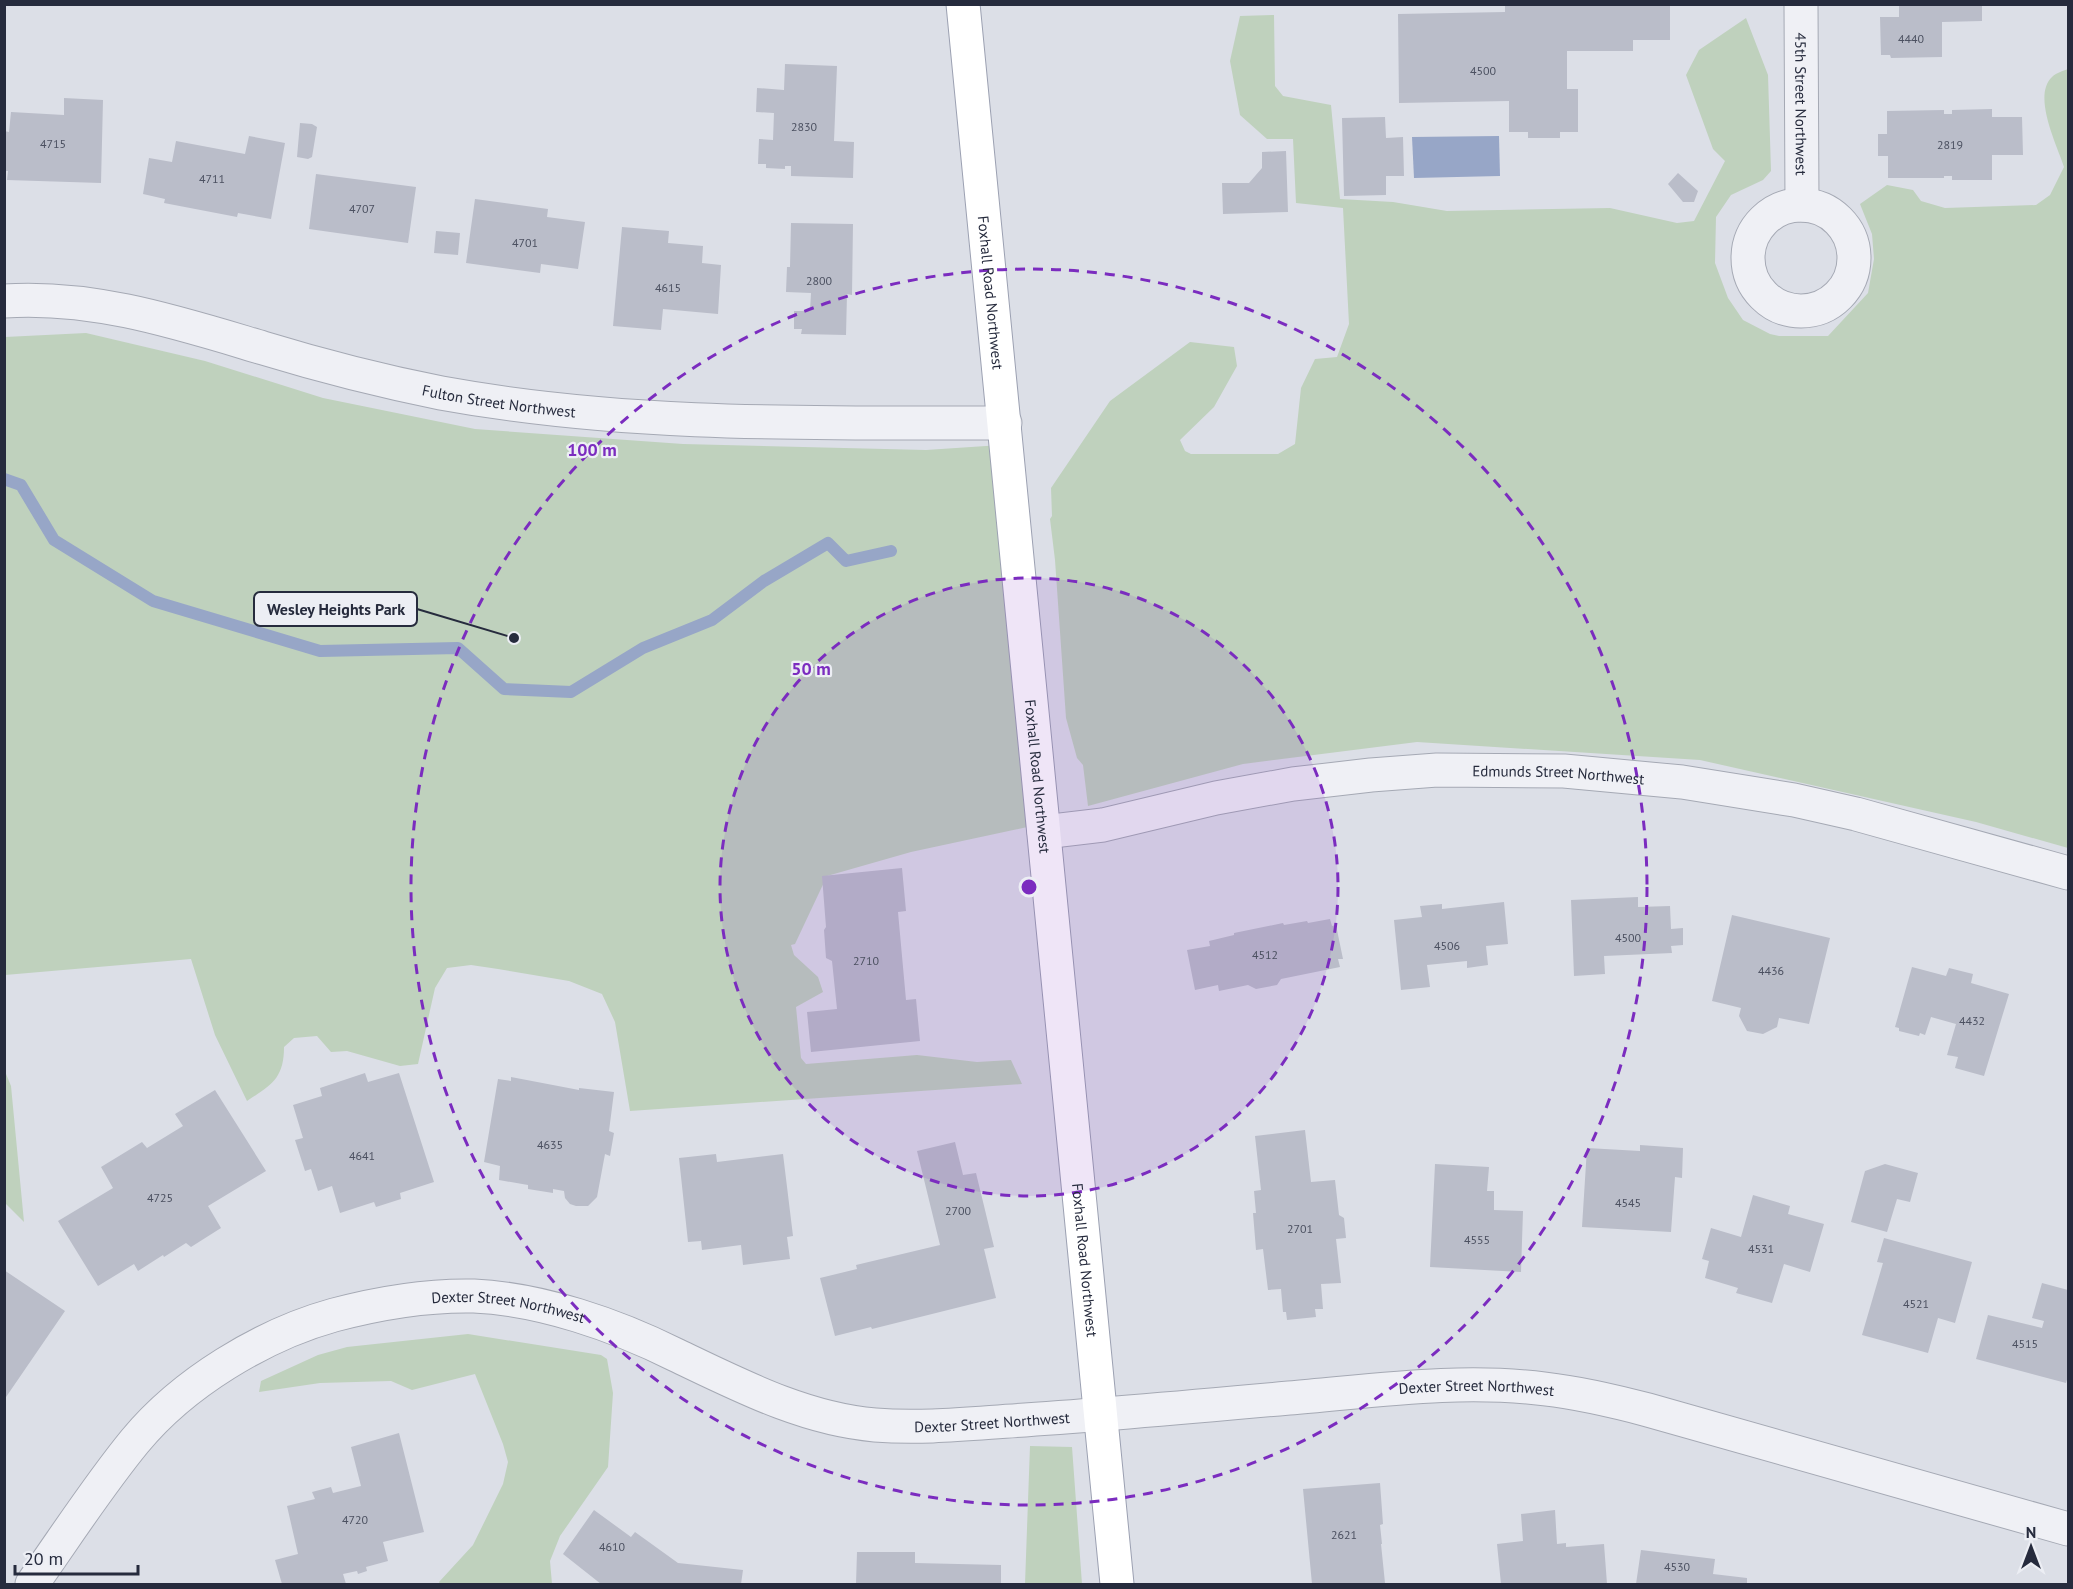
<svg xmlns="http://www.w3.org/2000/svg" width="2073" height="1589" font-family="'PT Sans',sans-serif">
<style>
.green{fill:#bfd1bd}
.water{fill:#97a6c7}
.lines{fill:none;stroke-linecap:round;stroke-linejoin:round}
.stream{stroke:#97a6c7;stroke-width:12}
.building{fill:#babdc9}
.street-casing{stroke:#a5a9b4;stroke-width:35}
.primary-casing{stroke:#9ca1b2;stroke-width:35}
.street{stroke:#eff0f5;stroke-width:33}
.primary{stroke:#fff;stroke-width:33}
.ring{fill:none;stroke:#7b2cbf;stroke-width:3;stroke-dasharray:10 8}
.labels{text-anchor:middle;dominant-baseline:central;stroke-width:4.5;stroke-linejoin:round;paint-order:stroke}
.number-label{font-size:12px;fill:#4b5060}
.street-label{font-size:15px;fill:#262b3d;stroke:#eceef4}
.centre{fill:#7b2cbf;stroke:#eceef4;stroke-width:3}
.ring-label{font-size:18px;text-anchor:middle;font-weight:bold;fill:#7b2cbf;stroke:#eceef4;stroke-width:4.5;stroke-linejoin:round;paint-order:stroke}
.leader{fill:none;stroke:#262b3d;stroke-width:2}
.callout-dot{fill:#262b3d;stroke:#eceef4;stroke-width:2}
.callout{fill:#eceef4;stroke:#262b3d;stroke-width:2}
.callout-label{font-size:16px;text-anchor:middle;font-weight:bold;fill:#262b3d}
</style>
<rect width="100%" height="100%" fill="#dcdfe7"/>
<path class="green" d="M1274 15 1275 86 1283 96 1331 105 1340 199 1393 202 1447 211 1610 208 1677 223 1694 221 1725 161 1713 149 1686 75 1699 50 1746 18 1768 75 1771 171 1763 180 1731 195 1716 217 1715 263 1728 298 1743 320 1770 334 1779 336H1828L1868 293 1874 259 1872 234 1860 204 1887 185 1913 190 1921 201 1945 208 2036 205 2050 195 2064 167C2057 145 2032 96 2052 77 2056 73 2063 71 2068 69V848L1976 822 1700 760 1417 742 1243 764 1088 806 1083 765 1077 758 1066 718 1055 560 1050 519 1052 516 1051 488 1110 401 1190 342 1234 347 1237 366 1214 407 1180 440 1185 451 1191 454H1278L1295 444 1301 388 1315 359 1337 357 1349 324 1343 208 1296 203 1293 139H1267L1240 115 1230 61 1240 16Z
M86 333 205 361 323 398 475 429 683 444 926 450 1016 444 1032 826 911 852 827 876 795 944 791 945 794 955 818 977 823 992 796 1007 801 1058 806 1064 917 1055 977 1062 1011 1060 1022 1084 630 1111 615 1022 602 994 569 981 498 969 471 965 447 968 435 988 418 1064 400 1066 347 1051 331 1052 317 1036 294 1038 284 1047C284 1079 271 1085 247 1101L215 1035 191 959 5 975V337Z
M4 1069 11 1086 24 1222 5 1203Z
M468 1334 601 1355 607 1359 613 1393 608 1467 560 1536 550 1561 552 1584H440L439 1582 473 1545 503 1484 508 1462 503 1444 475 1374 412 1390 391 1381 320 1383 259 1392 261 1381 318 1355 347 1347Z
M1030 1446 1072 1447 1082 1584H1025Z"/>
<path class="water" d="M1499 136 1500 176 1414 178 1412 137Z"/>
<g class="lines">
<path class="stream" d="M4 479 21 485 54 540 153 601 320 651 458 648 504 689 571 692 643 648 712 620 764 581 828 543 846 561 891 551"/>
</g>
<path class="building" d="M1505 4H1670V40H1633V51H1567V89H1578V132H1560V138H1528V132H1509V101L1399 103 1398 14 1505 12Z
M1899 4H1982V21L1942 22V57L1891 58 1890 55H1881L1880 17H1899Z
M785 64 837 66 834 141 854 142 853 178 791 176V166H785V169L766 168V164H758L759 139 773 140 774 113 756 112 757 88 784 90Z
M64 98 103 100 101 183 7 180 8 171H4V131L9 132 11 112 64 115Z
M1992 109V117H2022L2023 155H1992V180H1952V176H1944V178H1888V156H1878V134H1887V111L1944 110V114H1952V110Z
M1385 117 1386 138 1403 137 1404 176H1386V195L1344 196 1342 118Z
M300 123 312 124 317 127 312 157 308 159 297 157Z
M249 136 285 143 271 219 238 213 237 217 164 203 165 199 143 194 149 158 172 162 176 141 245 154Z
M1286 151 1288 212 1223 214 1222 183H1249L1262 168V152Z
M1678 173 1698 191 1694 202H1683L1668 184Z
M316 174 416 187 408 243 309 229Z
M475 199 548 209 547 217 585 222 578 269 541 264 540 273 466 263Z
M791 223 853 224 852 295 847 294 846 335 801 334 802 329H794V311H810L811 293 786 292 787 267H790Z
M622 227 669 231 668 243 703 246 702 263 721 265 718 314 663 309 661 330 613 326Z
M436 231 460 233 458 255 434 253Z
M902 868 906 911 898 912 906 1000 916 999 920 1041 811 1052 807 1012 837 1009 832 961 826 958 824 930 826 927 822 876Z
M1638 897V907L1670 906 1671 929 1683 928V945L1671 946 1672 953 1604 956 1605 974 1574 976 1571 900Z
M1504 902 1508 944 1486 946 1488 965 1467 968V961L1427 965 1430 987 1401 990 1394 920 1422 917 1420 906 1442 904V909Z
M1732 915 1830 938 1809 1024 1779 1018 1777 1027 1763 1034 1747 1031 1739 1016 1741 1008 1712 1001Z
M1330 919 1332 926 1336 925 1343 959H1338L1340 967 1281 979 1277 985 1256 989 1248 985 1219 991 1218 985 1195 990 1187 950 1210 946 1209 941 1234 935V933L1283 923 1284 925 1307 921 1308 923Z
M1912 967 1946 976 1949 968 1973 974 1971 983 2009 994 1984 1076 1955 1068 1958 1057 1947 1055 1956 1024 1931 1017 1925 1035 1920 1033 1919 1036 1899 1031V1028L1895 1027Z
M365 1073 368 1082 399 1073 434 1182 400 1193 401 1199 376 1207 374 1202 340 1213 332 1186 318 1191 311 1169 305 1171 295 1140 303 1138 293 1105 322 1096 320 1088Z
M511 1077 579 1090V1088L614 1092 609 1131 614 1133 610 1156 605 1154 597 1197 588 1206H576L570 1204 565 1198 564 1191 553 1189V1193L528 1189V1185L499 1180 500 1166 484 1162 498 1079 511 1081Z
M215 1090 266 1171 208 1206 221 1228 191 1247 186 1243 164 1257 163 1255 138 1271 134 1264 98 1286 58 1221 113 1188 101 1167 142 1142 147 1148 183 1126 175 1114Z
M1305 1130 1311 1182 1335 1180 1339 1215 1344 1218 1346 1238 1336 1239 1341 1283 1321 1284 1323 1309H1315L1316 1317 1287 1320 1286 1312H1283L1281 1289 1268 1290 1263 1249 1256 1250 1253 1213H1256L1254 1191 1261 1190 1255 1136Z
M955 1142 963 1175 976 1173 994 1247 984 1249 996 1298 872 1329 871 1327 835 1336 820 1278 857 1269 856 1265 940 1245 917 1151Z
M1640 1145 1683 1148 1682 1178 1675 1177 1671 1232 1582 1227 1587 1148 1640 1151Z
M716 1154 717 1162 783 1154 793 1236 787 1237 790 1259 743 1265 741 1245 702 1250 701 1241 688 1242 679 1158Z
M1435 1164 1489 1167 1487 1191H1494V1210L1523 1211 1521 1272 1430 1267Z
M1885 1164 1918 1173 1910 1202 1897 1199 1887 1232 1851 1222 1865 1171Z
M1753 1195 1790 1206 1788 1214 1824 1224 1810 1272 1784 1264 1772 1303 1736 1293 1738 1288 1705 1278 1709 1261 1702 1259 1711 1228 1741 1237Z
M1884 1238 1972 1262 1955 1323 1938 1318 1928 1353 1862 1335 1883 1263 1877 1262Z
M4 1270 65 1311 4 1400Z
M2042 1283 2068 1290V1376L2066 1383 1976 1359 1988 1315 2042 1328 2044 1321 2032 1318Z
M399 1433 424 1532 383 1542 388 1561 366 1567 367 1571 358 1574 357 1571 343 1574 346 1584H282L275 1560 298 1554 287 1506 315 1499 312 1492 331 1487 333 1493 361 1486 351 1447Z
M1380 1483 1383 1524 1380 1525 1382 1544H1381L1385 1583 1312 1584 1303 1489Z
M594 1510 631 1537 635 1532 678 1563 743 1570 741 1584H601L563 1554Z
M1555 1510 1557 1544 1566 1543V1547L1604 1544 1607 1584H1501L1497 1544 1523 1541 1521 1514Z
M1641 1550 1715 1559 1713 1574 1747 1578V1584H1636Z
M857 1552H915V1563L1001 1565V1584H856Z"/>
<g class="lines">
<g class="street-casing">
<g id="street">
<path id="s1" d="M1801 4 1802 205"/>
<circle cx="1801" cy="258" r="53"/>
<path id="s2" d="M4 301C94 295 179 323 263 348 322 366 381 381 441 393 627 427 817 423 1005 423"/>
<path id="s3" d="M1044 832 1103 825 1216 798 1293 784 1371 775 1437 770 1564 771 1682 782 1794 800 1856 814 2068 873"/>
<path id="s4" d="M32 1584C66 1536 98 1486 135 1441 183 1383 262 1335 334 1315 379 1303 427 1295 474 1296 541 1299 616 1325 676 1355 739 1385 804 1419 875 1425 925 1429 975 1423 1025 1420 1113 1414 1201 1406 1289 1398 1373 1391 1460 1378 1545 1389 1580 1393 1614 1401 1648 1410L2068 1529"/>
</g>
</g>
<g class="primary-casing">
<g id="primary">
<path id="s5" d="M963 4 1117 1584"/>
</g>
</g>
<use href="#street" class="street"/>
<use href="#primary" class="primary"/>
</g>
<circle cx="1029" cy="887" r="309" fill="#7b2cbf" fill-opacity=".12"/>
<g class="ring">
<circle cx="1029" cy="887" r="309"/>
<circle cx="1029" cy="887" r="618"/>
</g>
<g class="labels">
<g class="number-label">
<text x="1911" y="38">4440</text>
<text x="1483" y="70">4500</text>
<text x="804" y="126">2830</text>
<text x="53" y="143">4715</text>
<text x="1950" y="144">2819</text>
<text x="212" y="178">4711</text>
<text x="362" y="208">4707</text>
<text x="525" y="242">4701</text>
<text x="819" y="280">2800</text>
<text x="668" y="287">4615</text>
<text x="1628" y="937">4500</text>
<text x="1447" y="945">4506</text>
<text x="1265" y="954">4512</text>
<text x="866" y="960">2710</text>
<text x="1771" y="970">4436</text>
<text x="1972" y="1020">4432</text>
<text x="550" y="1144">4635</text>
<text x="362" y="1155">4641</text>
<text x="160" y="1197">4725</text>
<text x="1628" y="1202">4545</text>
<text x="958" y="1210">2700</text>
<text x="1300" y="1228">2701</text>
<text x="1477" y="1239">4555</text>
<text x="1761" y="1248">4531</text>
<text x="1916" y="1303">4521</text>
<text x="2025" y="1343">4515</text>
<text x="355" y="1519">4720</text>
<text x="1344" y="1534">2621</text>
<text x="612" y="1546">4610</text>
<text x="1677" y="1566">4530</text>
</g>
<g class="street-label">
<text stroke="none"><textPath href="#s1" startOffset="100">45th Street Northwest</textPath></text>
<text stroke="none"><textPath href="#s5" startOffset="290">Foxhall Road Northwest</textPath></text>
<text stroke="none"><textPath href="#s2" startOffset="507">Fulton Street Northwest</textPath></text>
<text stroke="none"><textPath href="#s3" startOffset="520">Edmunds Street Northwest</textPath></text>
<text stroke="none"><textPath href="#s5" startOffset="776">Foxhall Road Northwest</textPath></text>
<text stroke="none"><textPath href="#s5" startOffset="1262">Foxhall Road Northwest</textPath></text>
<text stroke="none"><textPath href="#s4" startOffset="592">Dexter Street Northwest</textPath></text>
<text stroke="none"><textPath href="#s4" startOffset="1584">Dexter Street Northwest</textPath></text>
<text stroke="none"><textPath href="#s4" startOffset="1098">Dexter Street Northwest</textPath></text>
</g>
</g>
<circle cx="1029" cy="887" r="9" class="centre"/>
<g class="ring-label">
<text x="592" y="456">100 m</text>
<text x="811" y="675">50 m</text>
</g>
<path class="leader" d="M514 638L417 609"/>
<circle class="callout-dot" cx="514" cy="638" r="6"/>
<rect class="callout" x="254" y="592" width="163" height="34" rx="6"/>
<g class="callout-label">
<text x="336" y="615">Wesley Heights Park</text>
</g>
<rect width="2073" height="1589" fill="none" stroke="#262b3d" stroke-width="12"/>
<g transform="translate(2031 1547)" stroke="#eceef4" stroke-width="4.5" paint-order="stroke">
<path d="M0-4.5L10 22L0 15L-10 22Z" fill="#262b3d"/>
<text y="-9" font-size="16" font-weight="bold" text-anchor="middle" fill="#262b3d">N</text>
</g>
<path d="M15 1565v9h123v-9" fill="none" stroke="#262b3d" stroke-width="3"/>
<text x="24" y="1565" font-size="18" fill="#262b3d" stroke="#eceef4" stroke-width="4.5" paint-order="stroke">20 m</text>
</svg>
